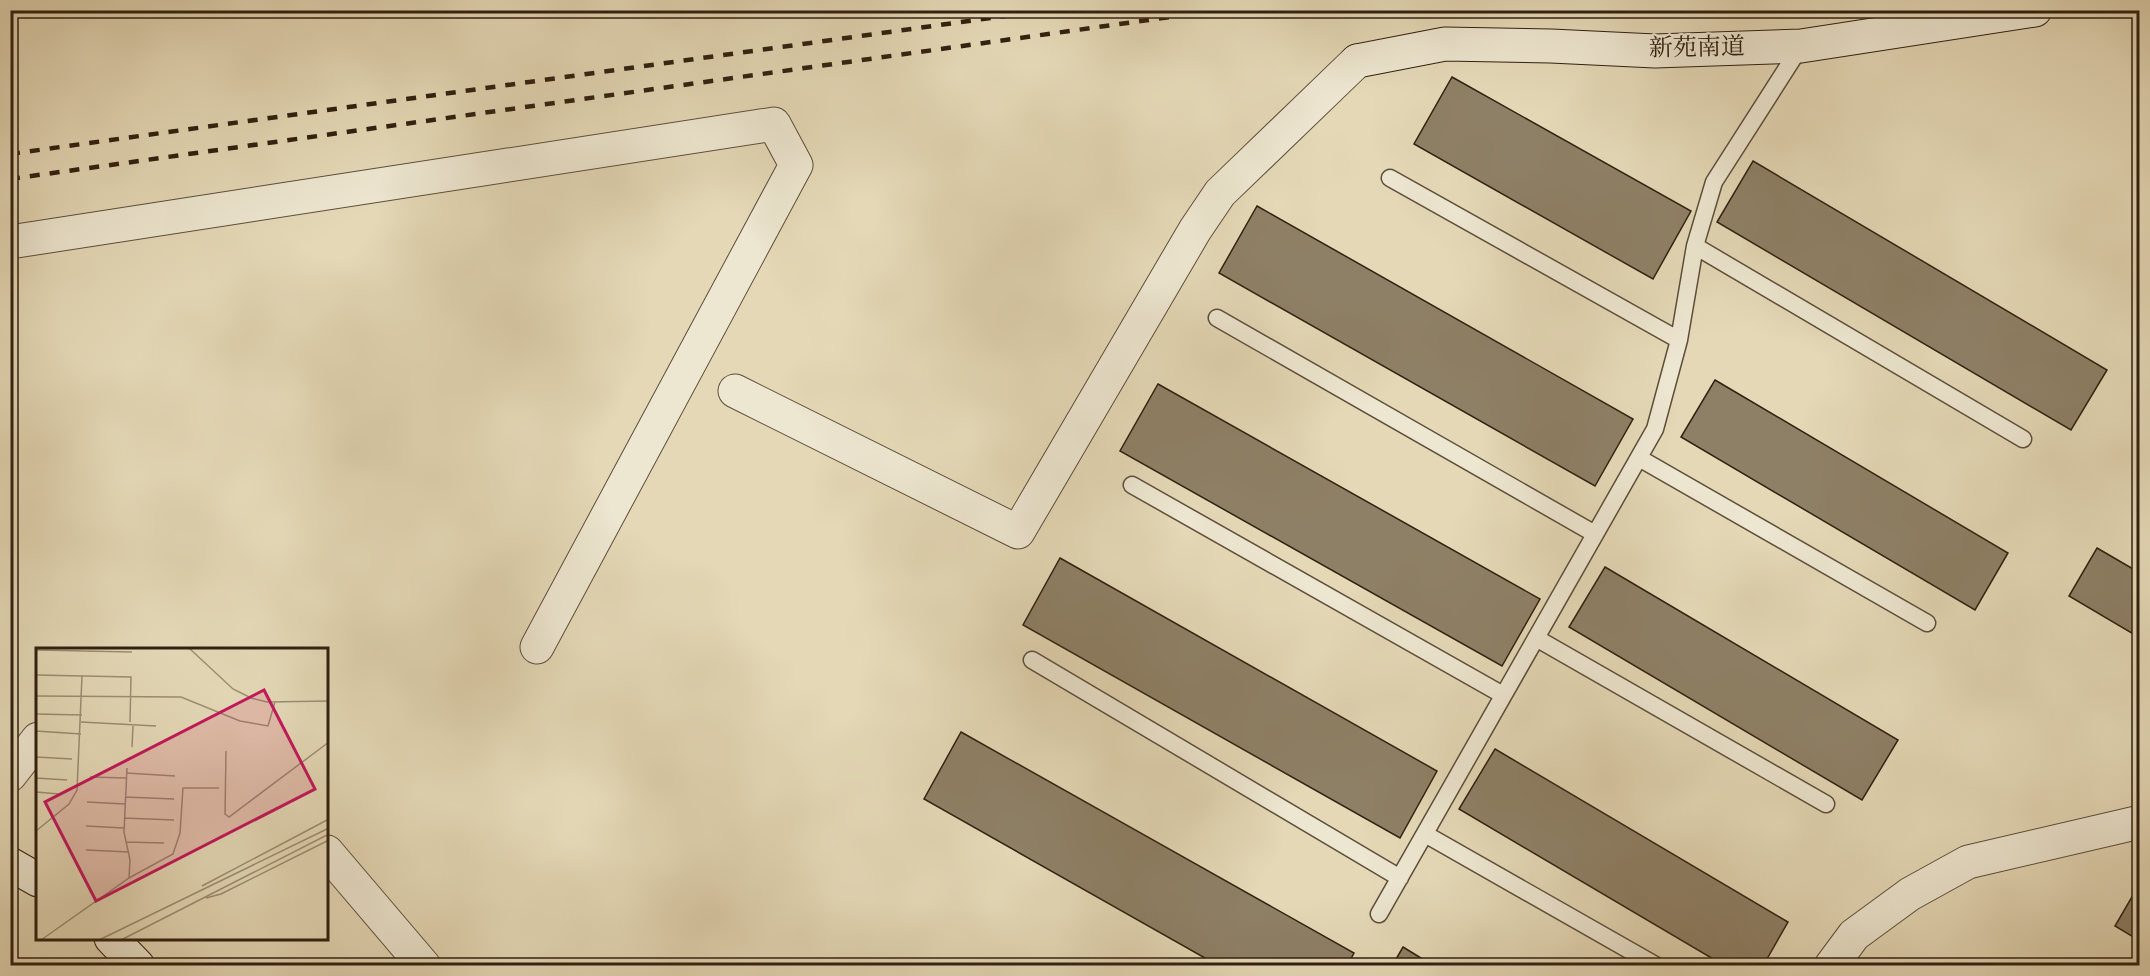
<svg xmlns="http://www.w3.org/2000/svg" width="2150" height="976" font-family="Vollkorn,'Noto Serif SC',serif">
<style>
.building{fill:#8e8066;stroke:#302010;stroke-width:1.5}
.lines{fill:none;stroke-linecap:round;stroke-linejoin:round}
.lane-casing{stroke:#5d4e3a;stroke-width:19}
.street-casing{stroke:#5d4e3a;stroke-width:35}
.secondary-casing{stroke:#302010;stroke-width:35}
.lane{stroke:#ede6d0;stroke-width:16}
.street{stroke:#ede6d0;stroke-width:33}
.secondary{stroke:#ede6d0;stroke-width:33}
.rail{stroke:#302010;stroke-width:4.5;stroke-dasharray:10 10;stroke-linecap:butt}
.labels{text-anchor:middle;dominant-baseline:central;stroke-width:4.5;stroke-linejoin:round;paint-order:stroke}
.street-label{font-size:24px;fill:#302010;stroke:#ede6d0}
.inset-road{fill:none;stroke:#9c8e74;stroke-width:1.5}
.view{fill:#c2185b;fill-opacity:0.15;stroke:#c2185b;stroke-width:3}
.inset-edge{fill:none;stroke:#302010;stroke-width:3}
</style>
<rect width="100%" height="100%" fill="#e4d8b6"/>
<filter id="stains"><feTurbulence type="fractalNoise" baseFrequency=".00333" numOctaves="4"/><feColorMatrix values="0 0 0 0 .2 0 0 0 0 .09 0 0 0 0 .02 0 0 0 .5 -.17"/></filter>
<radialGradient id="worn" r=".72"><stop offset=".6" stop-color="#630" stop-opacity="0"/><stop offset="1" stop-color="#630" stop-opacity=".3"/></radialGradient>
<path class="building" d="M1452 77 1691 211 1653 279 1414 144Z
M1753 161 2107 370 2071 430 1717 222Z
M1257 206 1633 419 1595 486 1219 273Z
M1715 380 2008 553 1975 610 1681 437Z
M1158 384 1540 599 1502 666 1120 451Z
M2097 548 2140 573V638L2069 596Z
M1060 558 1437 771 1400 838 1023 625Z
M1605 567 1898 740 1862 800 1569 627Z
M961 732 1354 953 1347 966H1219L924 799Z
M1495 749 1788 922 1763 966H1725L1459 809Z
M2140 883V941L2115 926Z
M1403 947 1434 966H1392Z"/>
<g class="lines">
<g class="lane-casing">
<path id="lane" d="M1390 178 1679 340
M1695 246 2023 439
M1217 318 1595 534
M1639 458 1927 623
M1132 485 1503 695
M1536 638 1826 804
M1032 660 1400 878
M1425 834 1657 966
M1379 914 1655 429 1679 340 1695 246 1714 182 1801 46"/>
</g>
<g class="street-casing">
<path id="street" d="M10 242 774 124 796 165 537 647
M735 391 1018 532 1195 230 1220 193 1357 61
M10 775 38 739
M327 852 424 966
M1831 966 1854 935 1910 894 1968 862 2140 822"/>
</g>
<g class="secondary-casing">
<path id="secondary" d="M1357 61 1445 44 1551 46 1655 51 1801 46 2035 10
M10 864 38 880
M111 938 138 966"/>
</g>
<use href="#lane" class="lane"/>
<use href="#street" class="street"/>
<use href="#secondary" class="secondary"/>
<path class="rail" d="M10 154 1048 10
M10 179 1220 10"/>
</g>
<g class="labels">
<g class="street-label">
<text transform="translate(1697 49) rotate(-1)">新苑南道</text>
</g>
</g>
<g transform="translate(36 648)">
<rect width="292" height="292" fill="#e4d8b6"/>
<path class="inset-road" d="M153 0 197 41 215 50 231 54 293 53M0 2 96 4M0 27 95 29 94 74M0 48 145 49 204 73 232 78 239 54M0 66 46 67M45 74 120 78M0 83 45 86M96 99 97 78M190 103 189 166 193 169 293 94M0 109 36 111M91 120 88 184 94 212 93 230M90 125 139 128M54 129 90 130M0 130 31 132M0 144 23 146M89 149 138 151M51 154 89 156M88 170 138 172M50 178 88 180M0 183 33 156 41 142 46 28M90 194 128 195M50 202 93 204M166 238 293 171M170 250 185 246 293 192M5 292 93 230 137 206 144 185 147 140H183M63 292 293 180M85 292 293 186"/>
<path class="view" d="M228 42 279 141 60 253 9 154Z"/>
<rect width="292" height="292" class="inset-edge"/>
</g>
<rect width="2150" height="976" fill="none" stroke="#e4d8b6" stroke-width="36"/>
<rect x="12" y="12" width="2126" height="952" fill="none" stroke="#302010" stroke-width="3"/>
<rect x="18" y="18" width="2114" height="940" fill="none" stroke="#302010" stroke-width="1.5"/>
<rect width="100%" height="100%" filter="url(#stains)"/>
<rect width="100%" height="100%" fill="url(#worn)"/>
</svg>
